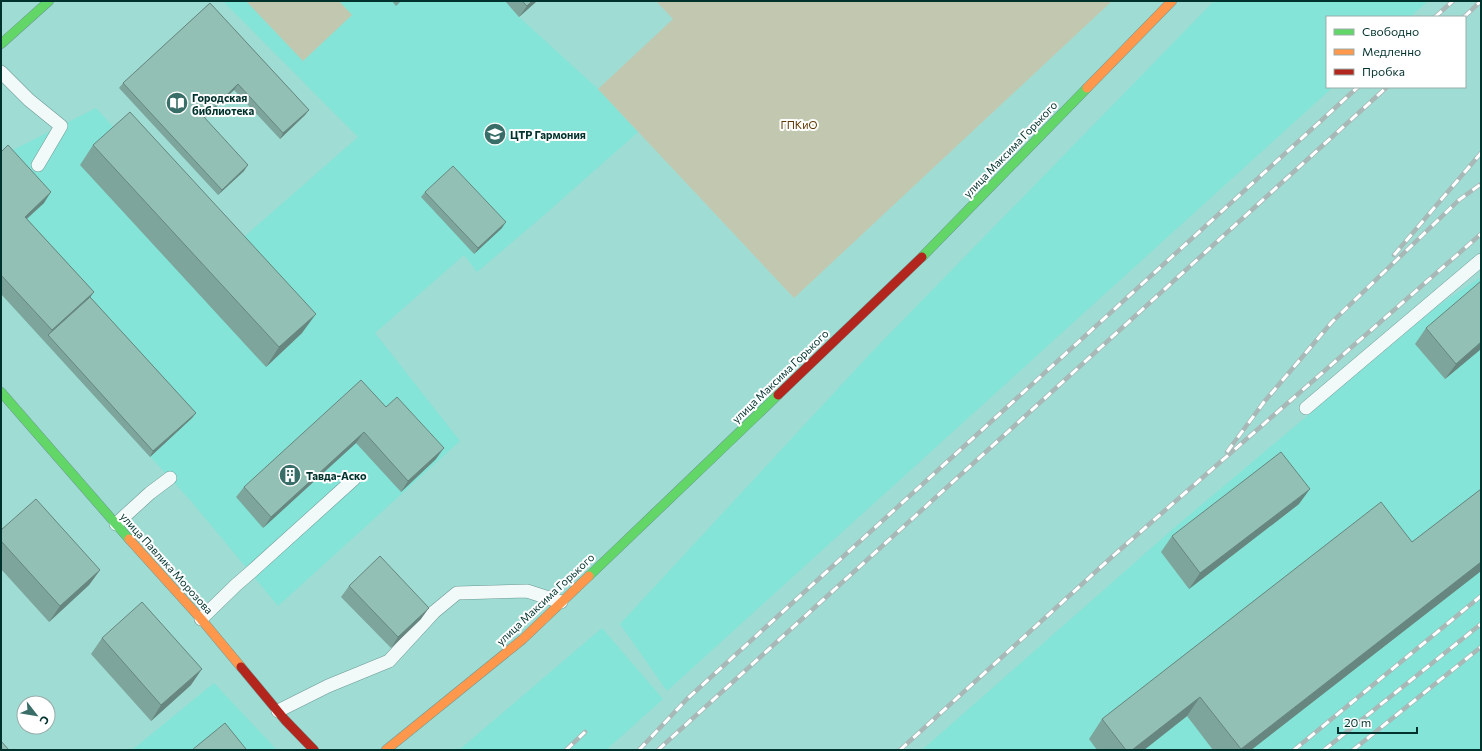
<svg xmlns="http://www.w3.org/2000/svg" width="1482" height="751" font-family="Commissioner,sans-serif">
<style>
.built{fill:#83e4d7}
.green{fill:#c2c8b0}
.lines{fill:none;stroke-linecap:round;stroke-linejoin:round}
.lane-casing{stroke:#6c9994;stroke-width:14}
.fast-casing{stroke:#6c9994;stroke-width:10}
.slow-casing{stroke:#6c9994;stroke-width:10}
.jam-casing{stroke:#6c9994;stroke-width:10}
.lane{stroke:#f1faf9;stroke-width:13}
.fast{stroke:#63d668;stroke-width:9}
.slow{stroke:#ff974d;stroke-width:9}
.jam{stroke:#b3261e;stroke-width:9}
.rail-casing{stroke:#a8b8b6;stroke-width:4.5}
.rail{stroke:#fff;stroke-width:3;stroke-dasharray:9;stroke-linecap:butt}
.wall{fill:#7ea59c}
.shaded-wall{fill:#66867f}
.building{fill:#92c0b5;stroke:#66867f}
.labels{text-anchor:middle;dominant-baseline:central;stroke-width:4;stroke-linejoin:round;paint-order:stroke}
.poi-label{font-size:11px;font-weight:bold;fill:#00322d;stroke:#fff;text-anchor:start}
.park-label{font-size:11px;fill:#5f3601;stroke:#fff}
.street-label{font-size:11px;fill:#00322d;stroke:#fff}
</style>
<rect width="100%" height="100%" fill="#9fdcd4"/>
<path class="built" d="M223 1H505L519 17 598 89 638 132 543 216 477 272 464 255 375 333 460 441 278 606 191 501 1 294V156L96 108 227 252 358 137Z
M1214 1H1428L1410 17H1327V87H1333L667 691 620 624 869 355Z
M1481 277V750H922L1174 528 1439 305Z
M602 628 663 699 606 750H459Z
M214 683 277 750H132Z"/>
<path class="green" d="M246 1H339L352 15 303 61Z
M656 1H1112L794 298 598 89 673 19Z"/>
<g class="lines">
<g class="lane-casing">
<path id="lane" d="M1 72 29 100 61 126 38 165
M1306 408 1481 260
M116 524 150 493 170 478
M201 619 236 585 251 572 354 479
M278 711 328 686 389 661 434 612 457 593 527 591 561 602"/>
</g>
<g class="fast-casing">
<path id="fast" d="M1 44 49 1
M922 257 1087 88
M1 392 129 539
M589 576 778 395"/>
</g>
<g class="slow-casing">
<path id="slow" d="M1087 88 1172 1
M129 539 201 619 241 667
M386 750 523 639 589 576"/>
</g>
<g class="jam-casing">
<path id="jam" d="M778 395 922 257
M241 667 285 720 314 750"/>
</g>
<use href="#lane" class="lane"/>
<use href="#fast" class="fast"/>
<use href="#slow" class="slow"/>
<use href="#jam" class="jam"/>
<g class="rail-casing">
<path id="rail" d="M1435 17 1453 1
M1464 17 1481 1
M1394 255 1481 153
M1227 452 1264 402 1332 322 1459 200 1481 184
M566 750 585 732
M639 750 687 699 1358 87
M658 750 1387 87
M900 750 1114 555 1481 234
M1294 750 1481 596
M1324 750 1481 624
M1353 750 1481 647"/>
</g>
<use href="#rail" class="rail"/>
</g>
<path class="wall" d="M392 1H401L396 6Z
M505 1H537L519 17Z
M210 3 309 110 305 115 280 139 234 90 205 118 244 171 218 195 119 88 123 83Z
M93 145 302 333 266 367 80 165Z
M1 152 44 203 27 219 94 292 90 297 196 413 192 418 150 457 1 294Z
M425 192 502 228 474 254 421 197Z
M1426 328 1481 349 1445 379 1415 344Z
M386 407 436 459 401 492 356 443 263 528 236 497 244 487Z
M1481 489V571L1251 750H1213L1187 716 1144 750H1097L1089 739 1102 719 1412 542Z
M1299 504 1189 589 1161 552 1172 536Z
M1 530 100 570 89 585 49 622 1 569Z
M349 586 421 619 391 648 341 597Z
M102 638 191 685 151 721 91 654Z"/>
<path class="shaded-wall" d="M532 1H537L519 17 527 6Z
M238 84 234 90 200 122 204 117Z
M309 110 305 115 280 139 283 133Z
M248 165 244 171 218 195 222 190Z
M51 192 44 203 17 227 25 217Z
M506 222 502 228 474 254 478 248Z
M94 292 86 303 48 336 52 330Z
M316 314 302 333 266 367 279 347Z
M1481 342V349L1445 379 1456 364Z
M196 413 192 418 150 457 153 451Z
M364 432 356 443 263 528 271 517Z
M444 448 436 459 401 492 408 481Z
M1310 489 1299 504 1189 589 1200 573Z
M1481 562V571L1251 750H1240Z
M100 570 89 585 49 622 60 606Z
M429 608 421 619 391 648 398 637Z
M202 669 191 685 151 721 161 705Z
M1200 697 1187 716 1144 750H1132Z"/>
<path class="building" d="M522 1H532L527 6Z
M210 3 309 110 283 133 238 84 204 117 248 165 222 190 123 83Z
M130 112 316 314 279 347 93 145Z
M8 145 51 192 25 217 94 292 52 330 1 275V152Z
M453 166 506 222 478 248 425 192Z
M1481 281V342L1456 364 1426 328Z
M90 297 196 413 153 451 48 335Z
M361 380 386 407 397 397 444 448 408 481 364 432 271 517 244 487Z
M1281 452 1310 489 1200 573 1172 536Z
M1481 489V562L1241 749 1200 697 1132 750H1126L1102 719 1381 502 1412 542Z
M36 499 100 570 60 606 1 541V530Z
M380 556 429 608 398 637 349 586Z
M142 602 202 669 161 705 102 638Z
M225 723 246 749 244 750H192Z
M1 741 9 750H1Z"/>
<defs>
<g id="library-disc" transform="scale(1.15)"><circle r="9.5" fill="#386e67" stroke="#fff"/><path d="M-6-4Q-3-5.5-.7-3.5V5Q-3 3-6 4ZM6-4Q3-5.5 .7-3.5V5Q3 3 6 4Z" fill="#fff"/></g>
<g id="school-disc" transform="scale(1.15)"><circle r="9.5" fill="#386e67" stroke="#fff"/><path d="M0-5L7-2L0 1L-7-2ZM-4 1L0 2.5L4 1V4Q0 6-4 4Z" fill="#fff"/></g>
<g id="building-disc" transform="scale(1.15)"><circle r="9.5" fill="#386e67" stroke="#fff"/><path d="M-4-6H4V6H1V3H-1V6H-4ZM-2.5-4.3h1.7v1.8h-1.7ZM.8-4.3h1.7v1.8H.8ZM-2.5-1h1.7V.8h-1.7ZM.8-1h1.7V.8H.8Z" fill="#fff"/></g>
</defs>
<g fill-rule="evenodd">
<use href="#library-disc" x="177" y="103"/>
<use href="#school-disc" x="495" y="134"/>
<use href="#building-disc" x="290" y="475"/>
</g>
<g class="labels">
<g class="poi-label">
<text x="192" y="97">Городская<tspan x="192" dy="13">библиотека</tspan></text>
<text x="510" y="134">ЦТР Гармония</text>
<text x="306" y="475">Тавда-Аско</text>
</g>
<g class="park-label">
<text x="799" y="124">ГПКиО</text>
</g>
<g class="street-label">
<text transform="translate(1010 149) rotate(-46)">улица Максима Горького</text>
<text transform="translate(780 376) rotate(-44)">улица Максима Горького</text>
<text transform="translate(167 563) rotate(48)">улица Павлика Морозова</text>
<text transform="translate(545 599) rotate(-43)">улица Максима Горького</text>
</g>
</g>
<rect width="1482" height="751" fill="none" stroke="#00322d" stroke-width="4"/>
<rect x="1326" y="16" width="140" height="72" fill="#ffffff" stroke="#99adab"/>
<rect x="1334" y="29" width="20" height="6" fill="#63d668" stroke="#99adab"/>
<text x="1362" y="36" font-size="12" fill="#00322d">Свободно</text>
<rect x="1334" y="49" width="20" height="6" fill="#ff974d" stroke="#99adab"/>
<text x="1362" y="56" font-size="12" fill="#00322d">Медленно</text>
<rect x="1334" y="69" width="20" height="6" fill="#b3261e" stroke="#99adab"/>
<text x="1362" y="76" font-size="12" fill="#00322d">Пробка</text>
<g transform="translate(36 715) rotate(121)"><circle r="19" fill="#ffffff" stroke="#99adab"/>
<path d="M0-3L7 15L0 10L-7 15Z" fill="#386e67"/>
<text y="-6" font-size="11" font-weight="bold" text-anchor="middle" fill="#00322d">С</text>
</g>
<path d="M1338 727v6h79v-6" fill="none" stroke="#00322d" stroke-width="2"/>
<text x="1344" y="727" font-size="12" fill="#00322d" stroke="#ffffff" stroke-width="3" paint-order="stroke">20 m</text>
</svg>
